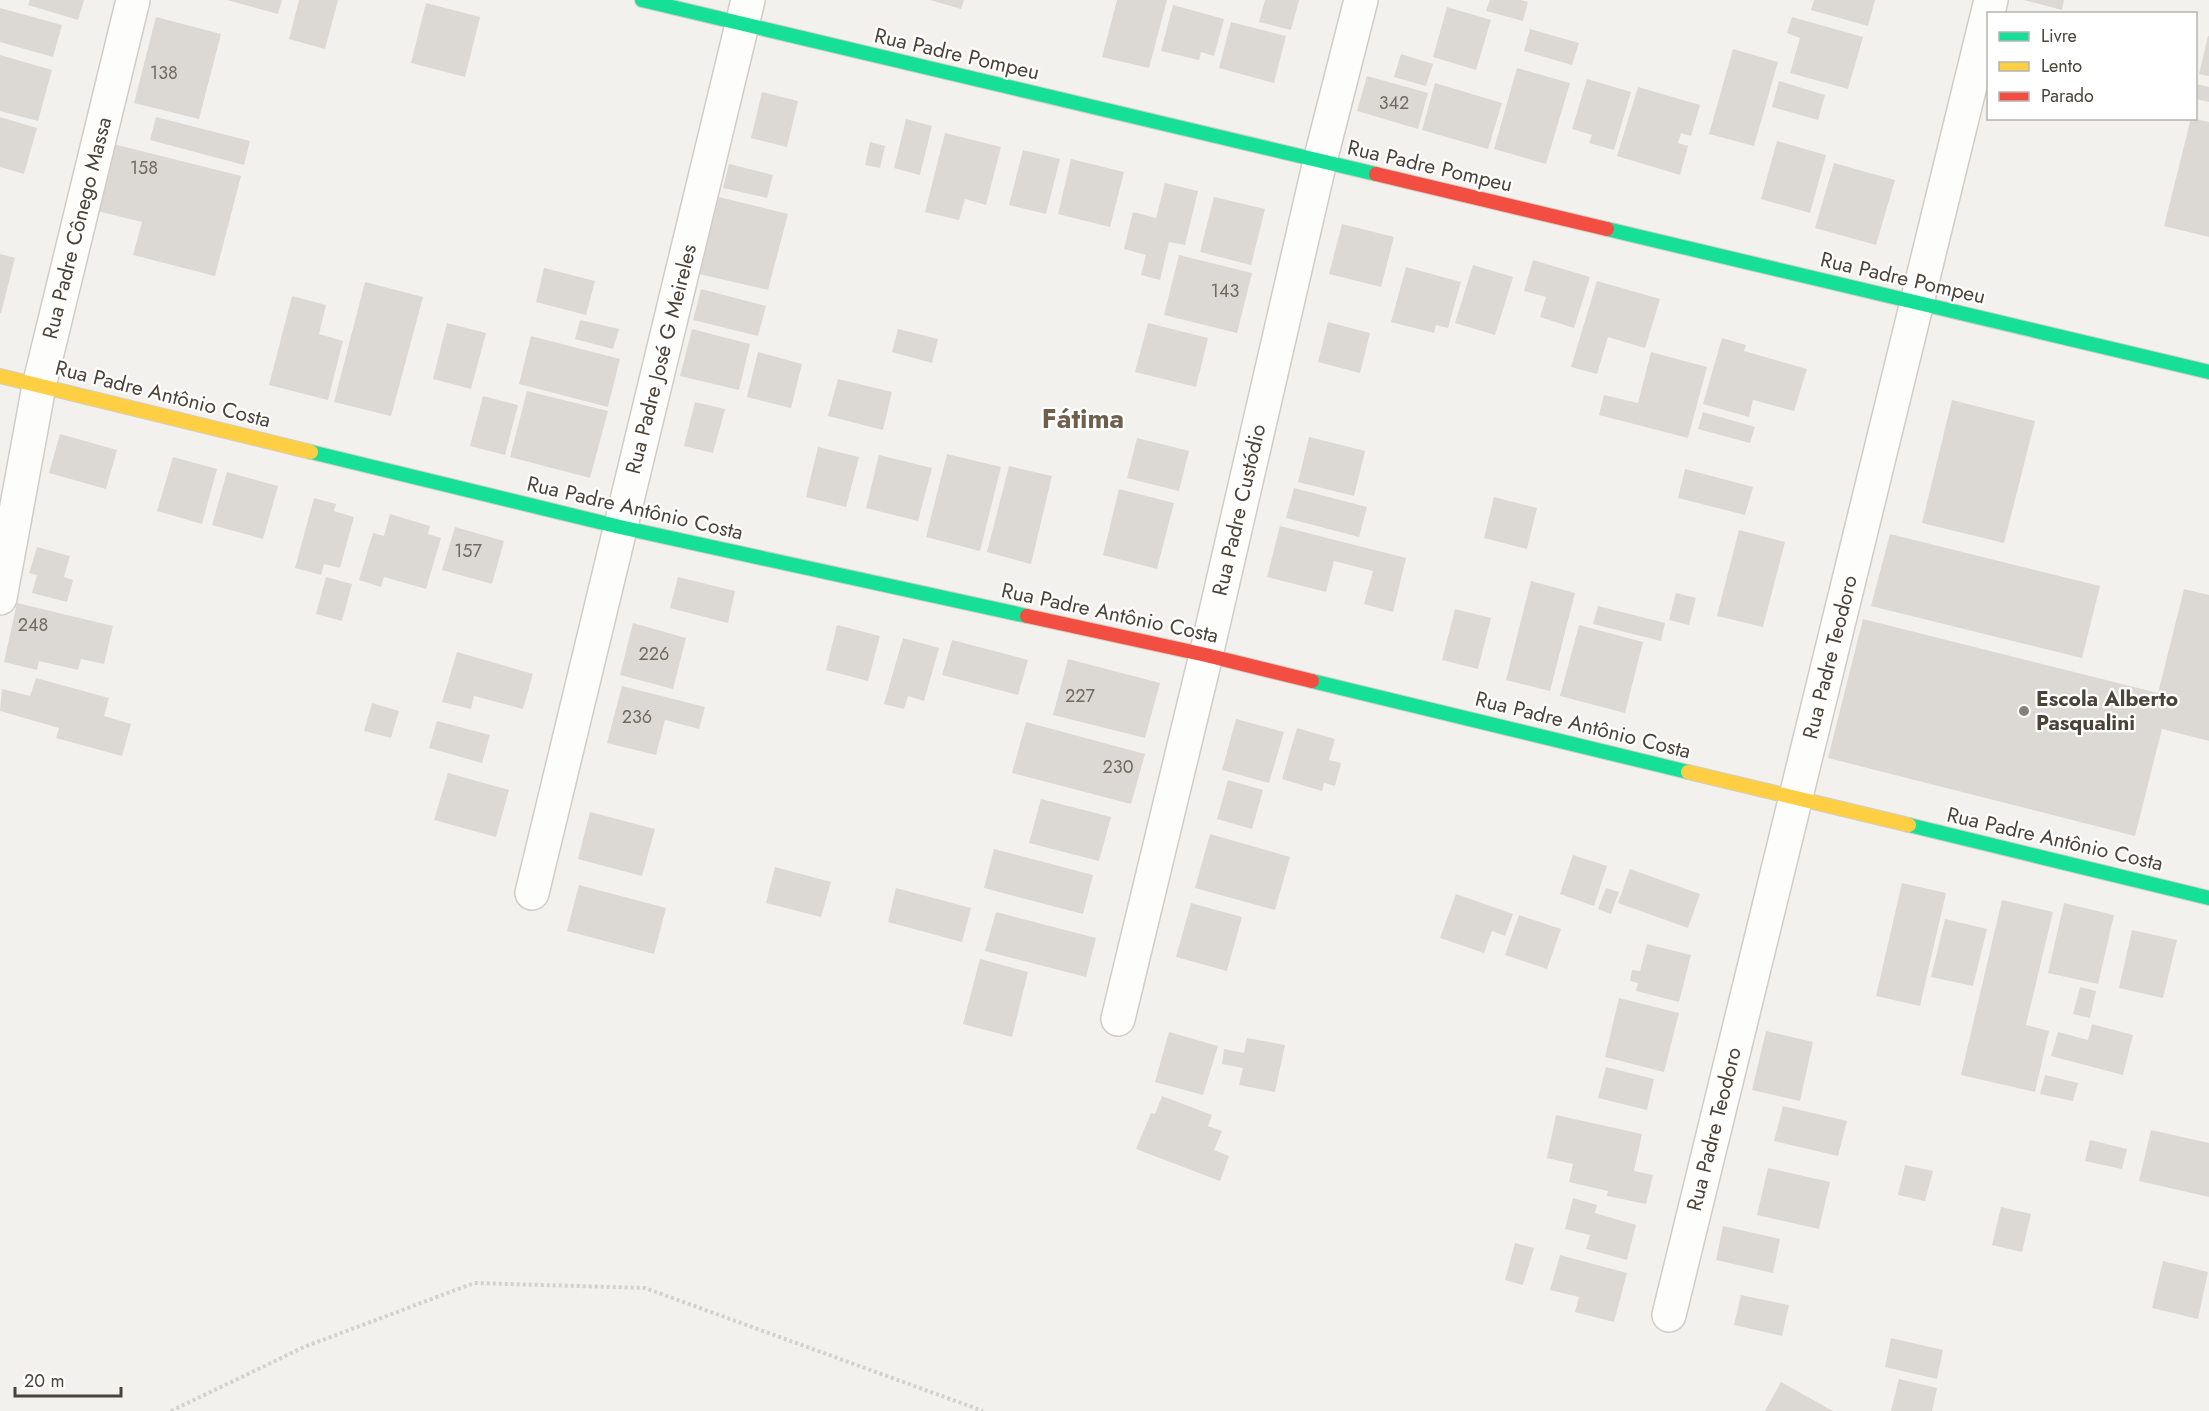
<svg xmlns="http://www.w3.org/2000/svg" width="2209" height="1411" font-family="Jost,sans-serif">
<style>
.building{fill:#dcd9d4}
.lines{fill:none;stroke-linecap:round;stroke-linejoin:round}
.street-casing{stroke:#d0ccc8;stroke-width:36}
.fast-casing{stroke:#d3cec5;stroke-width:16}
.slow-casing{stroke:#d3cec5;stroke-width:16}
.jam-casing{stroke:#d3cec5;stroke-width:16}
.path{stroke:#d3d1cc;stroke-width:4;stroke-dasharray:3 3;stroke-linecap:butt}
.street{stroke:#fdfdfc;stroke-width:33}
.fast{stroke:#16e098;stroke-width:14}
.slow{stroke:#ffcf43;stroke-width:14}
.jam{stroke:#f24e42;stroke-width:14}
.poi-dot{fill:#868078;stroke:#fff;stroke-width:2}
.labels{text-anchor:middle;dominant-baseline:central;stroke-width:4.5;stroke-linejoin:round;paint-order:stroke}
.number-label{font-size:18px;fill:#726a61}
.street-label{font-size:21px;fill:#4c4338;stroke:#fff}
.poi-label{font-size:21px;font-weight:bold;fill:#4c4338;stroke:#fff;text-anchor:start}
.district-label{font-size:27px;font-weight:bold;fill:#6f604e;stroke:#fff}
</style>
<rect width="100%" height="100%" fill="#f3f1ee"/>
<path class="building" d="M30 0H84L78 20 28 5Z
M227 0H282L278 14Z
M299 0H338L325 49 289 39Z
M930 0H964L961 9Z
M1117 0H1167L1149 68 1102 57Z
M1265 0H1299L1291 30 1259 22Z
M1490 0H1521L1528 2 1523 21 1486 11Z
M1814 0H1875L1868 26 1811 10Z
M2024 0H2064L2062 10Z
M426 3 480 17 465 77 411 63Z
M1173 5 1224 19 1214 56 1201 52 1199 60 1161 51Z
M1447 7 1491 20 1476 70 1433 57Z
M0 8 62 25 53 57 0 42Z
M156 17 221 34 199 119 134 103Z
M1792 17 1863 37 1848 89 1790 73 1800 38 1787 33Z
M1231 22 1286 36 1274 83 1219 68Z
M1530 29 1579 43 1572 65 1524 51Z
M2208 36H2209V76L2199 74Z
M1733 49 1778 62 1754 146 1709 134Z
M1401 54 1433 64 1426 86 1394 77Z
M0 55 52 70 38 121 0 111Z
M1517 68 1570 83 1546 164 1494 149Z
M1367 76 1428 93 1418 129 1357 111Z
M1587 79 1631 92 1614 150 1589 143 1592 135 1572 129Z
M1779 81 1825 95 1818 120 1772 107Z
M1435 83 1502 103 1488 149 1422 130Z
M2197 84 2209 87V102L2196 99Z
M1638 87 1700 105 1691 136 1681 133 1678 143 1688 146 1680 175 1617 156Z
M762 92 798 101 787 147 751 138Z
M0 117 37 128 24 174 0 167Z
M156 117 250 141 244 165 150 140Z
M2191 118 2209 122V237L2164 226Z
M906 119 932 126 920 175 894 168Z
M945 133 1001 147 986 205 965 199 959 220 925 212Z
M1777 141 1826 155 1810 213 1761 199Z
M870 142 885 146 880 168 865 165Z
M109 143 241 176 215 276 133 255 142 222 93 210Z
M1023 150 1060 159 1046 214 1009 205Z
M1071 159 1124 172 1110 227 1058 214Z
M1834 163 1895 180 1876 245 1815 228Z
M729 164 773 175 767 198 723 188Z
M1165 183 1198 191 1185 245 1169 242 1160 280 1141 275 1146 255 1124 249 1133 212 1156 218Z
M719 197 788 214 768 290 699 274Z
M1214 197 1265 209 1251 265 1200 252Z
M1342 224 1394 237 1381 287 1329 274Z
M0 254 15 258 1 313H0Z
M1179 255 1252 273 1237 333 1164 315Z
M1533 260 1590 277 1574 328 1540 317 1546 297 1524 291Z
M1473 265 1513 277 1495 335 1455 323Z
M1406 267 1461 282 1448 328 1436 325 1434 333 1391 322Z
M544 268 595 281 586 315 536 302Z
M1597 281 1660 299 1645 348 1608 337 1597 374 1571 367Z
M365 282 423 297 391 416 334 402Z
M701 289 766 306 758 336 693 320Z
M292 296 326 305 319 334 343 341 328 400 269 385Z
M580 320 619 329 613 349 575 339Z
M1328 322 1370 333 1360 373 1318 362Z
M447 323 486 333 471 389 433 379Z
M1148 323 1208 338 1196 387 1135 372Z
M692 329 750 344 739 390 680 376Z
M898 329 938 339 932 363 892 352Z
M531 336 620 359 608 407 519 384Z
M1722 338 1746 345 1744 351 1807 369 1794 411 1753 400 1749 417 1703 404Z
M758 352 802 364 791 408 747 397Z
M1651 352 1707 367 1688 438 1599 415 1604 395 1638 403Z
M838 379 892 392 883 430 828 416Z
M527 391 608 411 590 478 510 457Z
M483 396 518 405 505 455 470 446Z
M1952 400 2035 421 2004 543 1922 523Z
M695 402 725 409 713 453 684 446Z
M1703 412 1755 427 1750 443 1698 429Z
M60 434 117 450 106 489 49 473Z
M1309 437 1365 451 1354 496 1298 482Z
M1137 438 1189 451 1179 491 1127 478Z
M818 447 859 457 846 507 806 497Z
M947 454 1001 467 980 551 926 537Z
M879 455 932 468 918 521 866 508Z
M173 457 217 469 202 524 157 511Z
M1009 466 1052 476 1031 564 987 552Z
M1685 469 1753 487 1745 515 1678 498Z
M227 472 278 486 263 539 212 525Z
M1294 488 1367 507 1359 537 1286 518Z
M1119 489 1174 503 1157 569 1103 555Z
M1494 497 1537 508 1527 549 1484 538Z
M314 498 336 504 334 511 354 517 340 568 324 564 321 575 295 568Z
M390 514 430 526 428 534 441 538 426 589 384 577 381 587 359 580 373 533 384 536Z
M1280 526 1406 558 1393 612 1364 604 1373 571 1334 561 1326 592 1267 577Z
M455 527 504 541 492 584 442 570Z
M1739 530 1785 542 1763 627 1717 616Z
M1890 534 2100 586 2082 658 1871 606Z
M37 547 70 556 64 577 73 580 67 602 32 593 37 575 29 573Z
M326 577 352 584 342 621 316 614Z
M678 577 735 591 728 623 670 608Z
M1531 581 1575 593 1550 691 1506 680Z
M2184 589 2209 595V741L2162 729 2135 836 1828 758 1863 619 2158 693Z
M1676 593 1696 598 1689 625 1669 620Z
M17 603 113 626 104 664 81 659 78 670 39 661 37 670 4 662Z
M1598 606 1665 623 1661 641 1593 624Z
M1455 609 1491 618 1478 669 1442 660Z
M633 623 686 638 673 689 620 675Z
M837 625 880 636 868 681 826 670Z
M1579 625 1643 642 1625 713 1560 696Z
M903 638 939 648 924 701 908 696 904 709 884 704Z
M952 640 1028 660 1018 695 942 675Z
M457 652 533 674 523 709 474 696 471 709 442 702Z
M1068 659 1160 683 1145 738 1053 715Z
M36 678 109 698 104 716 131 724 122 756 56 738 59 728 0 711 2 689 30 696Z
M622 686 705 707 699 729 665 720 656 755 607 743Z
M372 703 399 711 391 738 364 731Z
M1236 719 1284 732 1269 783 1222 770Z
M437 721 490 735 482 763 429 748Z
M1026 722 1145 754 1131 804 1012 773Z
M1297 728 1335 739 1329 760 1341 763 1335 786 1324 783 1322 791 1282 779Z
M448 773 509 790 496 837 434 820Z
M1228 780 1263 790 1252 829 1217 819Z
M1041 799 1111 817 1099 861 1029 843Z
M590 812 655 829 642 876 578 859Z
M1210 834 1290 857 1275 910 1195 888Z
M994 849 1093 875 1083 914 984 888Z
M1573 855 1607 866 1594 906 1560 894Z
M775 867 831 882 821 917 766 903Z
M1630 869 1700 894 1688 928 1618 903Z
M1902 883 1946 893 1920 1006 1876 996Z
M579 885 666 908 654 954 567 931Z
M896 888 971 908 962 942 888 922Z
M1606 888 1619 892 1611 914 1598 909Z
M1456 894 1513 914 1505 936 1492 931 1484 953 1440 938Z
M2002 900 2053 912 2026 1025 2049 1031 2035 1092 1961 1075Z
M1191 903 1242 917 1227 971 1176 957Z
M2064 903 2114 915 2098 984 2048 973Z
M996 912 1096 938 1086 977 985 951Z
M1519 915 1561 929 1547 969 1505 955Z
M1945 919 1987 929 1973 986 1931 977Z
M2132 930 2177 940 2163 998 2119 988Z
M1647 944 1691 955 1679 1002 1636 991 1638 983 1630 981 1632 970 1640 971Z
M980 959 1028 972 1012 1037 963 1024Z
M2080 987 2096 991 2090 1018 2073 1014Z
M1619 998 1679 1013 1664 1072 1605 1057Z
M2092 1024 2133 1035 2123 1075 2051 1056 2058 1032 2088 1040Z
M1766 1031 1813 1042 1800 1101 1752 1090Z
M1169 1032 1218 1046 1203 1095 1155 1082Z
M1247 1038 1285 1045 1275 1092 1239 1085 1243 1068 1222 1064 1224 1049 1244 1053Z
M1606 1067 1654 1079 1647 1110 1598 1098Z
M2045 1075 2078 1083 2073 1101 2040 1094Z
M1162 1096 1212 1115 1208 1126 1222 1131 1214 1150 1229 1156 1220 1181 1136 1149 1151 1113 1155 1114Z
M1783 1106 1847 1121 1838 1156 1774 1141Z
M1556 1115 1642 1134 1634 1171 1653 1175 1646 1204 1607 1196 1608 1191 1569 1182 1573 1164 1547 1158Z
M2151 1130 2209 1143V1197L2139 1181Z
M2090 1140 2127 1149 2122 1169 2085 1161Z
M1905 1165 1933 1171 1925 1201 1898 1195Z
M1768 1168 1830 1182 1819 1229 1757 1215Z
M1573 1198 1597 1205 1595 1213 1636 1225 1627 1260 1586 1249 1590 1235 1565 1229Z
M2001 1207 2031 1214 2022 1252 1992 1245Z
M1723 1226 1780 1239 1773 1273 1716 1260Z
M1515 1243 1534 1248 1523 1285 1505 1280Z
M1560 1255 1627 1273 1614 1322 1575 1312 1579 1297 1550 1290Z
M2163 1261 2208 1272 2198 1319 2152 1308Z
M1741 1295 1789 1305 1782 1336 1734 1325Z
M1891 1338 1943 1350 1937 1379 1885 1367Z
M1899 1379 1937 1388 1932 1411H1891Z
M1781 1382 1833 1411H1765Z"/>
<g class="lines">
<g class="street-casing">
<path id="street" d="M0 598 39 386 133 0
M532 893 748 0
M1118 1019 1206 655 1320 161 1361 0
M1669 1315 1991 0"/>
</g>
<g class="fast-casing">
<path id="fast" d="M642 0 1376 174
M1607 229 2209 372
M311 452 620 527 1027 616
M1312 681 1688 772
M1909 825 2209 898"/>
</g>
<g class="slow-casing">
<path id="slow" d="M0 376 311 452
M1688 772 1909 825"/>
</g>
<g class="jam-casing">
<path id="jam" d="M1376 174 1607 229
M1027 616 1206 655 1312 681"/>
</g>
<path class="path" d="M171 1411 304 1347 474 1283 645 1288 983 1411"/>
<use href="#street" class="street"/>
<use href="#fast" class="fast"/>
<use href="#slow" class="slow"/>
<use href="#jam" class="jam"/>
</g>
<circle class="poi-dot" cx="2024" cy="711" r="6"/>
<g class="labels">
<g class="number-label">
<text x="164" y="73">138</text>
<text x="1394" y="103">342</text>
<text x="144" y="168">158</text>
<text x="1225" y="291">143</text>
<text x="468" y="551">157</text>
<text x="33" y="625">248</text>
<text x="654" y="654">226</text>
<text x="1080" y="696">227</text>
<text x="637" y="717">236</text>
<text x="1118" y="767">230</text>
</g>
<g class="street-label">
<text transform="translate(957 54) rotate(13)">Rua Padre Pompeu</text>
<text transform="translate(1430 166) rotate(13)">Rua Padre Pompeu</text>
<text transform="translate(77 228) rotate(-76)">Rua Padre Cônego Massa</text>
<text transform="translate(1903 278) rotate(13)">Rua Padre Pompeu</text>
<text transform="translate(661 359) rotate(-76)">Rua Padre José G Meireles</text>
<text transform="translate(163 394) rotate(14)">Rua Padre Antônio Costa</text>
<text transform="translate(635 508) rotate(13)">Rua Padre Antônio Costa</text>
<text transform="translate(1239 510) rotate(-77)">Rua Padre Custódio</text>
<text transform="translate(1110 613) rotate(12)">Rua Padre Antônio Costa</text>
<text transform="translate(1830 657) rotate(-76)">Rua Padre Teodoro</text>
<text transform="translate(1583 725) rotate(14)">Rua Padre Antônio Costa</text>
<text transform="translate(2055 839) rotate(13)">Rua Padre Antônio Costa</text>
<text transform="translate(1714 1129) rotate(-76)">Rua Padre Teodoro</text>
</g>
<g class="poi-label">
<text x="2036" y="699">Escola Alberto<tspan x="2036" dy="24">Pasqualini</tspan></text>
</g>
<g class="district-label">
<text x="1083" y="418">Fátima</text>
</g>
</g>
<rect x="1987" y="12" width="210" height="108" fill="#ffffff" stroke="#b7b4af" stroke-width="1.5"/>
<rect x="1999" y="32" width="30" height="9" fill="#16e098" stroke="#b7b4af" stroke-width="1.5"/>
<text x="2041" y="42" font-size="18" fill="#4c4338">Livre</text>
<rect x="1999" y="62" width="30" height="9" fill="#ffcf43" stroke="#b7b4af" stroke-width="1.5"/>
<text x="2041" y="72" font-size="18" fill="#4c4338">Lento</text>
<rect x="1999" y="92" width="30" height="9" fill="#f24e42" stroke="#b7b4af" stroke-width="1.5"/>
<text x="2041" y="102" font-size="18" fill="#4c4338">Parado</text>
<path d="M15 1387v9h106v-9" fill="none" stroke="#4c4338" stroke-width="3"/>
<text x="24" y="1387" font-size="18" fill="#4c4338" stroke="#ffffff" stroke-width="4.5" paint-order="stroke">20 m</text>
</svg>
